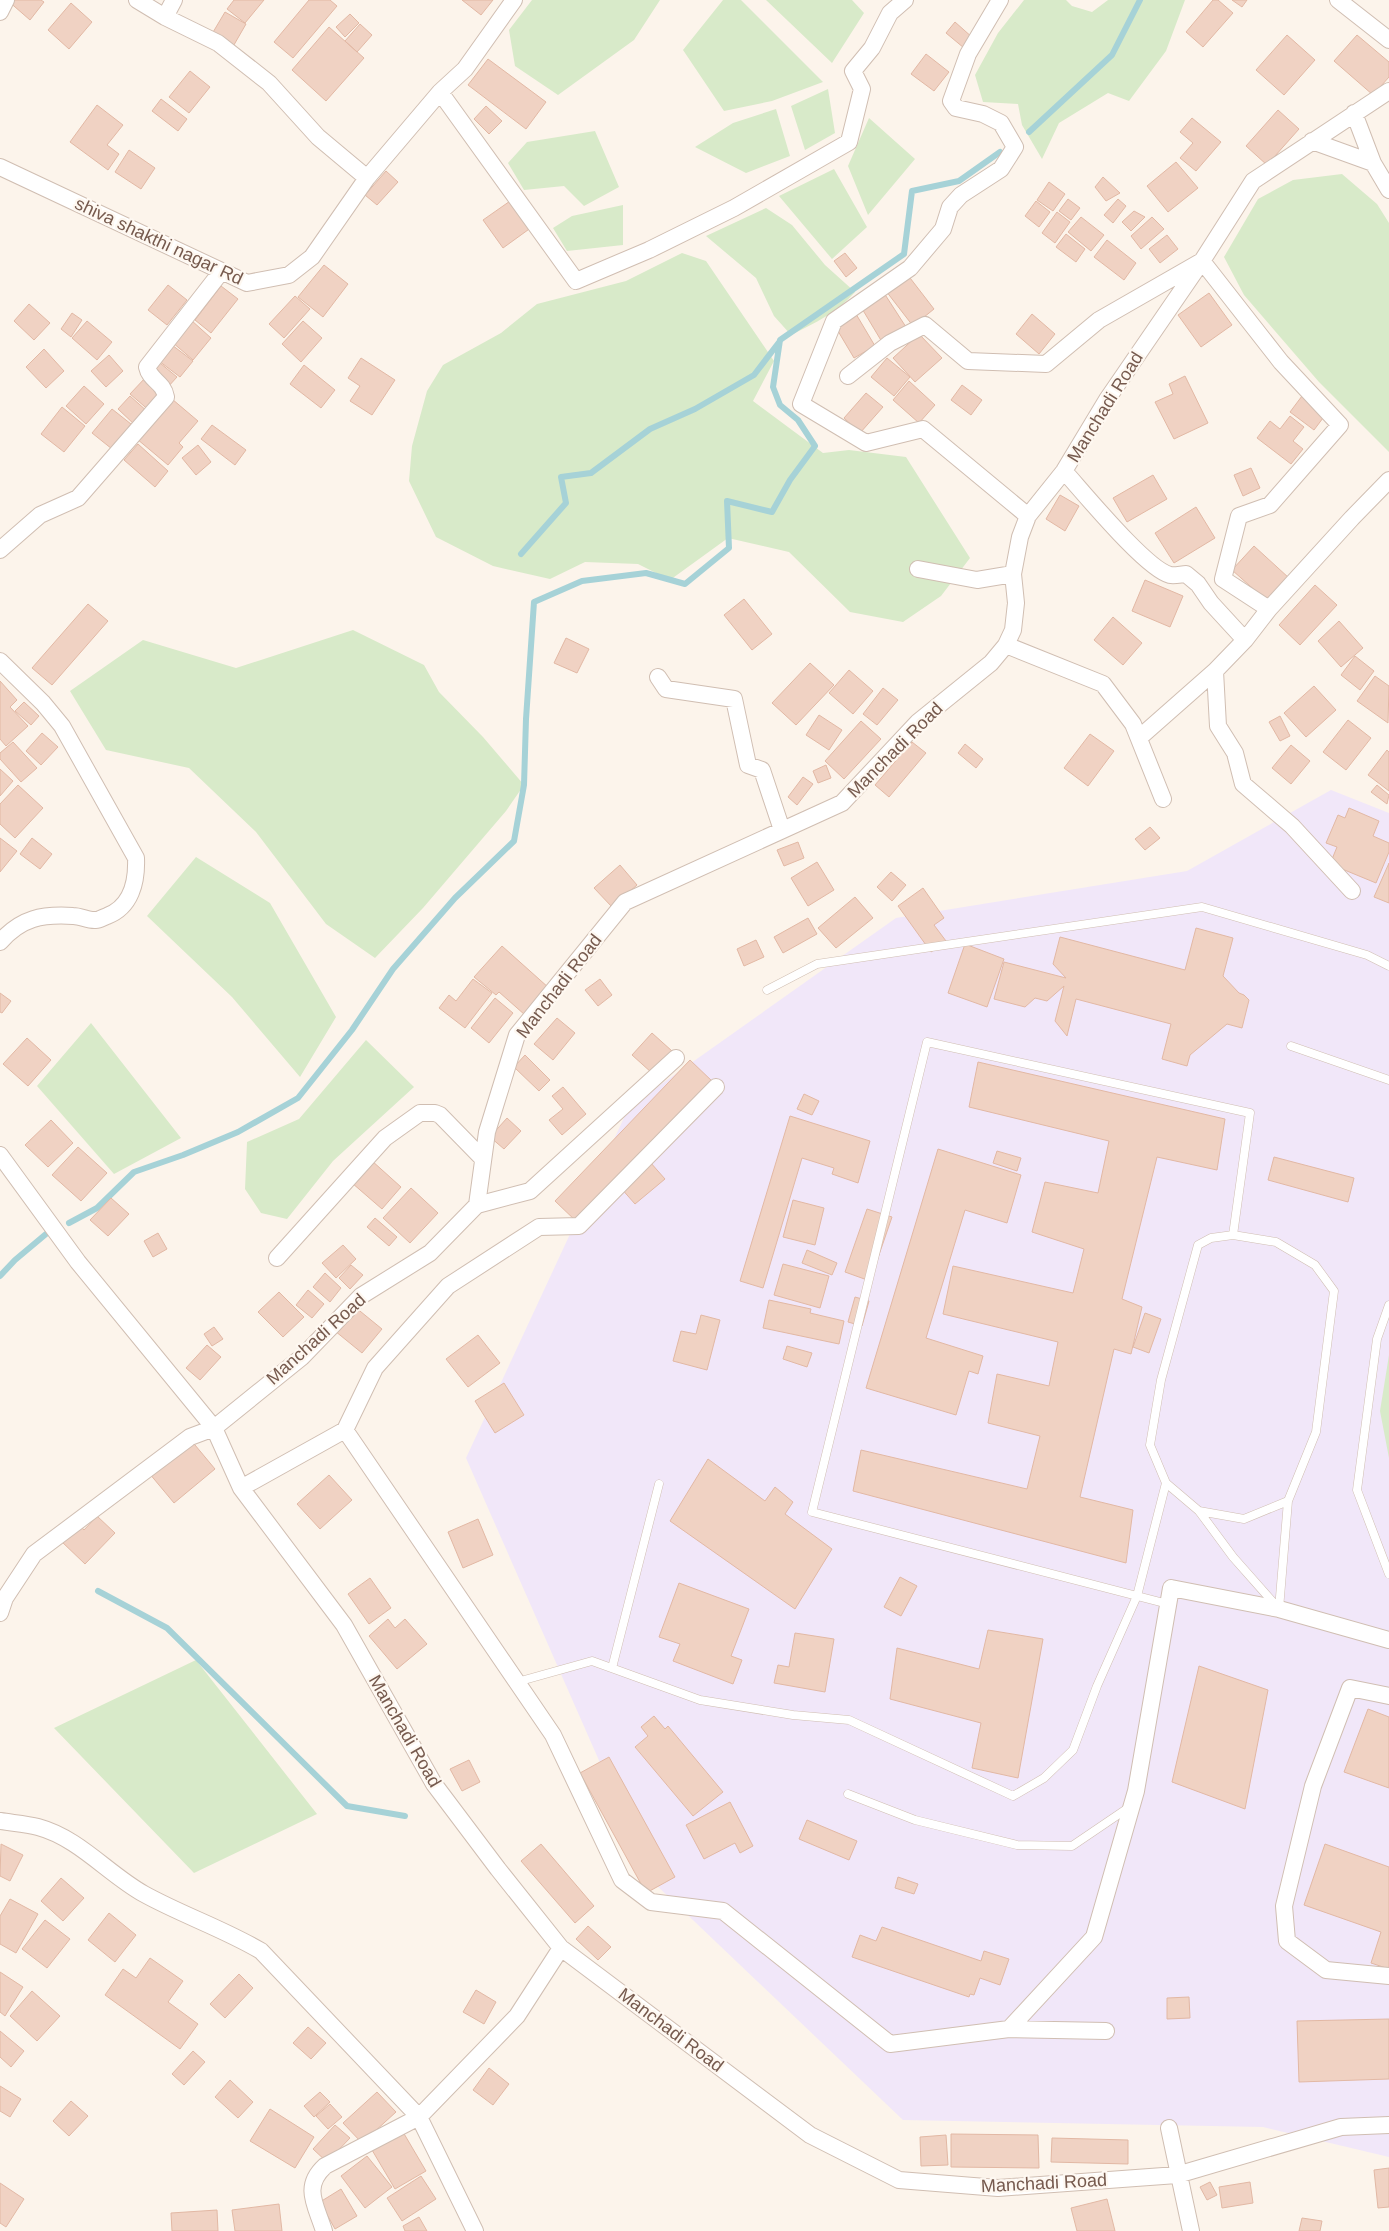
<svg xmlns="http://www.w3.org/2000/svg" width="1389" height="2231" font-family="Helvetica,sans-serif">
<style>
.education{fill:#f1e7f9}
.green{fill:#d8eac9}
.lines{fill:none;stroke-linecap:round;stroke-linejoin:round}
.stream{stroke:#a6d2d7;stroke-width:6}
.building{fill:#f0d2c3;stroke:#e2b8a4}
.lane-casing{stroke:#d0beb2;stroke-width:9}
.street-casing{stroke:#d0beb2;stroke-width:18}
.lane{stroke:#fff;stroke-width:8}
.street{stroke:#fff;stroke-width:16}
.labels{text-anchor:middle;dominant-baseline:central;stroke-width:4.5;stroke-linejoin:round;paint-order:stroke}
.street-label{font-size:18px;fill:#765a4e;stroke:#fef8f1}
</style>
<rect width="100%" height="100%" fill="#fcf4eb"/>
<path class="education" d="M1331 790 1389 813V2157L1263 2127 903 2120 652 1881 466 1458 629 1107 896 918 1187 871Z"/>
<path class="green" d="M532 0H660L634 40 558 95 515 66 509 30Z
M723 0H741L823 82 772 101 724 111 683 50Z
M766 0H852L864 13 832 63Z
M1024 0H1066L1072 6 1092 12 1108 0H1185L1166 51 1129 101 1108 93 1059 123 1042 159 1022 125 1018 104 983 102 975 75 998 33Z
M828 89 835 133 805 150 791 106Z
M776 109 790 156 746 173 695 147 733 123Z
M869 118 915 159 868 215 848 166Z
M595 131 619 187 584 206 564 186 524 190 508 163 527 142Z
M834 169 867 227 832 259 779 196Z
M1342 174 1377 204 1389 223V452L1319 382 1244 295 1224 257 1258 199 1293 180Z
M623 205V245L567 251 553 228 572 216Z
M766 208 792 225 825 265 855 292C838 312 815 323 791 335L774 316 756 278 706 236Z
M682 253 706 261 774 361 753 401 823 453 849 450 906 457 970 558 941 596 903 622 850 612 789 552 728 538 670 580 638 564 585 562 550 579 493 566 436 537 409 481 412 446 427 391 443 365 501 333 537 304 626 281Z
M353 630 424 665 439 692 483 737 524 785 506 811 423 908 375 958 326 924 256 832 189 768 106 750 70 691 143 640 236 668Z
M196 857 270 903 336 1017 300 1077 232 997 147 916Z
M91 1023 181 1138 114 1174 37 1086Z
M366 1040 414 1087 333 1161 287 1219 261 1213 245 1189 247 1142 299 1119Z
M1389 1355V1458L1380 1411Z
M196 1660 317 1814 194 1873 54 1728Z"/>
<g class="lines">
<path class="stream" d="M1029 132 1112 55 1140 0
M521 554 566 503 561 477 591 473 650 429 695 409 754 375 780 341
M69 1223 97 1208 134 1172 183 1155 238 1132 298 1098 352 1030 393 969 455 898 514 841 524 785 526 719 534 602 582 581 646 573 685 584 729 548 727 501 772 512 790 480 815 446 798 420 780 405 773 387 780 340 904 254 912 191 959 181 1000 152
M0 1276 15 1260 46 1234
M98 1591 167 1628 347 1806 405 1816"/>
</g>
<path class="building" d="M7 0H41L44 2 30 20Z
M234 0H264L245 23 227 9Z
M309 0H330L337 6 293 58 274 42Z
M462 0H493L481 15Z
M1213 0H1218L1233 13 1203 47 1186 32Z
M1232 0H1247L1242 7Z
M71 3 92 22 69 49 48 30Z
M225 12 246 24 227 57 206 44Z
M350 14 359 23 345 37 336 27Z
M955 22 973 38 964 48 946 33Z
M360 24 372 35 357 52 345 41Z
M329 27 364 58 326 101 292 70Z
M1287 35 1315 60 1284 95 1256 70Z
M1357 35 1389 62V77L1373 95 1334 61Z
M926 54 949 72 934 91 911 74Z
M488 59 546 102 526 129 468 85Z
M190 71 210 87 189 113 169 97Z
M161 99 187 119 178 131 152 111Z
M97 105 123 125 107 145 119 154 108 170 70 142Z
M486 106 502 121 489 134 474 119Z
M1278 110 1299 129 1267 165 1246 146Z
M1192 118 1221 142 1196 171 1180 158 1193 143 1180 132Z
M129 150 155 168 141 189 115 172Z
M1176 162 1198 188 1168 212 1147 186Z
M386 171 398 182 377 205 365 195Z
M1103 177 1120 193 1106 201 1095 187Z
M1049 182 1065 194 1053 211 1037 200Z
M513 199 532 227 503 248 483 220Z
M1068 199 1080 208 1071 220 1059 211Z
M1118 199 1126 206 1113 223 1104 215Z
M1036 201 1050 212 1039 227 1025 216Z
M1134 211 1145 217 1131 231 1122 222Z
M1057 212 1070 222 1055 243 1042 233Z
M1081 217 1104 235 1091 251 1068 232Z
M1152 217 1164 229 1141 249 1131 236Z
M1066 234 1085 249 1076 262 1056 247Z
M1167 235 1178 249 1160 263 1149 249Z
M1107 240 1136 263 1124 280 1094 257Z
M845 253 857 268 846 277 834 261Z
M324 265 348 284 323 317 298 297Z
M907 274 934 309 913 326 886 291Z
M168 285 187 300 167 325 148 310Z
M221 286 238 299 211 333 195 320Z
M884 293 906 327 882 342 861 307Z
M1209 293 1232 325 1201 347 1178 315Z
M295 296 310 309 284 338 269 324Z
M29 304 50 323 34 340 14 321Z
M72 313 82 320 71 337 61 329Z
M856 314 875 346 854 358 835 326Z
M1032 314 1055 334 1039 354 1016 334Z
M191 320 211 338 193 360 172 342Z
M87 321 112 342 97 360 72 338Z
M303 321 322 338 301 362 282 344Z
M919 334 942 358 915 382 893 358Z
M172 345 193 361 180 377 159 361Z
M44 349 64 371 46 388 26 367Z
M109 355 123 371 106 387 91 371Z
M361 358 395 380 372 415 350 401 360 386 348 378Z
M887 358 910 377 894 396 871 377Z
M160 363 177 377 167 388 150 374Z
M304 365 335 390 321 408 290 384Z
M1185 376 1208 423 1174 439 1155 402 1173 394 1169 384Z
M146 377 167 395 151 412 130 394Z
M909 381 935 405 919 423 893 400Z
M962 385 982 400 971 415 951 400Z
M84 386 104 404 86 424 66 406Z
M866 393 883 407 860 433 844 418Z
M130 396 148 412 136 426 118 409Z
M1302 396 1326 414 1314 430 1290 412Z
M172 399 198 421 179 443 183 447 168 465 137 439Z
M62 407 85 426 64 452 41 434Z
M112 409 131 424 112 449 92 433Z
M1290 416 1304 427 1293 441 1303 449 1291 464 1257 438 1270 421 1280 429Z
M212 425 246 450 235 465 201 439Z
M138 444 168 471 155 487 124 460Z
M198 445 211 462 196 475 182 458Z
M1251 468 1260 488 1243 496 1234 475Z
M1153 475 1167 499 1127 522 1113 498Z
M1060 495 1079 506 1065 531 1046 519Z
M1196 507 1215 538 1174 563 1155 533Z
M1254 546 1289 578 1268 602 1232 570Z
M1145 580 1183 596 1170 627 1132 611Z
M1315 585 1337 605 1300 645 1279 625Z
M744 599 772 634 752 650 724 615Z
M88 604 108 621 52 685 32 668Z
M1113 617 1142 643 1123 665 1094 640Z
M1339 621 1363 648 1341 667 1318 641Z
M566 638 589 649 577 673 554 663Z
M1355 656 1374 671 1360 690 1341 675Z
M810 663 834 685 796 725 772 703Z
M849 670 873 691 853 714 829 693Z
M1375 676 1389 686 1388 723 1357 701Z
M0 681 17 700 10 707 28 726 6 746 0 739Z
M1314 686 1336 710 1306 737 1284 713Z
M883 688 898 700 877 725 863 714Z
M24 702 39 716 31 725 15 711Z
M819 715 842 730 829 750 806 735Z
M1280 716 1290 736 1280 741 1269 722Z
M1348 720 1371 738 1346 770 1323 752Z
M861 721 881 739 844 779 825 761Z
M42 733 58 747 41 765 26 751Z
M1090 734 1114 751 1088 786 1064 768Z
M13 742 37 768 21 782 0 759V753Z
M912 742 926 753 889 797 875 785Z
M965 744 983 759 976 768 958 753Z
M1291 745 1310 761 1291 784 1272 768Z
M1387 750 1389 752V791L1368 775Z
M826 765 831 778 818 783 813 771Z
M0 769 13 781 0 796Z
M803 777 813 784 797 805 788 797Z
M18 785 43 808 15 838 0 824V804Z
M1377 785 1389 795 1387 804 1371 792Z
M1349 808 1379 821 1373 836 1389 843V852L1376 883 1330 864 1337 847 1326 843 1338 815 1345 818Z
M1150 827 1160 838 1145 850 1135 839Z
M0 838 17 851 0 872Z
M32 838 52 854 40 869 20 854Z
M798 842 804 858 784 866 777 850Z
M817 862 834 890 808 906 791 878Z
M1389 863V903L1374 897Z
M620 865 637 885 612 907 594 888Z
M891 872 906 885 892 901 877 887Z
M923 888 944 918 934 925 946 941 931 952 898 906Z
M855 897 873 918 836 948 818 928Z
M808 918 817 934 783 953 774 937Z
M1196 928 1233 938 1223 976 1239 993 1244 995 1249 1000 1242 1028 1227 1024 1190 1055 1187 1066 1162 1059 1171 1024 1076 999 1067 1036 1055 1021 1064 986 1047 1001 1035 998 1025 1007 994 999 1004 962 1066 978 1053 964 1060 937 1185 970Z
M756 940 764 957 744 966 737 949Z
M965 944 1004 959 987 1007 948 993Z
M502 946 549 988 525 1015 499 992 496 995 474 977Z
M473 979 492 993 465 1028 439 1008 449 995 456 1001Z
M600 979 612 995 598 1006 585 990Z
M0 993 11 1001 2 1013 0 1012Z
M495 998 513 1013 489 1043 471 1028Z
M557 1018 575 1033 553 1060 534 1044Z
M652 1033 672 1051 652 1073 632 1055Z
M27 1038 51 1060 28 1086 3 1064Z
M525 1055 550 1080 539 1091 514 1067Z
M690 1060 713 1082 578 1223 555 1201Z
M978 1062 1225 1119 1217 1170 1157 1157 1122 1299 1142 1307 1131 1354 1114 1349 1080 1497 1133 1510 1126 1563 853 1491 861 1450 1027 1489 1040 1436 988 1423 997 1374 1049 1386 1058 1342 943 1314 953 1266 1073 1293 1084 1249 1032 1232 1045 1182 1098 1193 1109 1141 969 1107Z
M563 1087 586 1114 562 1135 549 1120 563 1109 552 1096Z
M804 1094 819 1101 812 1115 797 1109Z
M790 1116 870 1141 858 1183 832 1174 834 1168 802 1158 763 1288 740 1281Z
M507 1118 521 1131 504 1149 490 1137Z
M51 1120 73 1143 48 1167 25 1145Z
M78 1147 107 1173 81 1201 52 1175Z
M938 1149 1021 1175 1007 1223 965 1210 926 1338 983 1356 978 1374 969 1371 956 1415 866 1388Z
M997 1151 1021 1158 1017 1171 993 1163Z
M1274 1157 1354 1178 1348 1202 1268 1180Z
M371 1160 401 1187 382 1209 352 1183Z
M650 1162 665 1179 635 1204 620 1187Z
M411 1188 438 1213 410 1243 383 1218Z
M111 1198 129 1214 108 1236 90 1220Z
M793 1200 824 1208 815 1245 783 1237Z
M867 1209 892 1217 870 1281 845 1272Z
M375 1218 397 1237 389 1246 367 1227Z
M158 1233 167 1249 153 1257 144 1241Z
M343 1245 356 1259 336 1278 322 1263Z
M807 1250 837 1263 832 1275 802 1263Z
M783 1264 829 1276 820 1308 774 1295Z
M351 1265 363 1275 350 1289 339 1278Z
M325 1273 341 1288 330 1302 313 1287Z
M308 1290 324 1304 312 1318 296 1305Z
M279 1292 304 1317 283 1337 258 1312Z
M855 1297 869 1301 862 1326 848 1322Z
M769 1300 811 1309 810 1313 844 1321 839 1344 763 1328Z
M355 1307 382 1329 362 1353 335 1331Z
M1145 1313 1161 1319 1149 1353 1133 1347Z
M701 1315 720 1320 707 1370 673 1361 681 1331 696 1334Z
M214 1327 223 1339 212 1346 204 1334Z
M478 1335 500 1363 468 1387 446 1359Z
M207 1345 221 1357 200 1380 186 1368Z
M787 1346 812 1353 807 1367 783 1359Z
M504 1383 524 1415 495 1433 475 1401Z
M190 1439 215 1469 174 1503 149 1473Z
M708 1459 765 1501 775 1487 793 1502 785 1514 832 1549 795 1609 670 1521Z
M329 1475 352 1500 320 1529 297 1504Z
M97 1516 115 1533 85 1564 61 1541 78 1523 84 1530Z
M478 1519 493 1555 463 1568 448 1532Z
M900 1577 917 1586 901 1616 884 1607Z
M370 1578 391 1608 369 1624 348 1594Z
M679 1583 749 1609 731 1656 742 1660 733 1684 673 1661 680 1644 659 1637Z
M388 1619 395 1628 405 1619 427 1644 397 1669 369 1636Z
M988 1630 1043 1639 1018 1778 972 1768 981 1723 890 1699 897 1648 979 1669Z
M795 1633 834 1639 825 1692 774 1683 778 1665 789 1667Z
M1199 1666 1268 1690 1245 1809 1172 1782Z
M1368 1709 1389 1717V1788L1344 1772Z
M654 1716 665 1729 668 1726 723 1792 693 1816 635 1747 648 1736 641 1727Z
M609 1757 675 1877 646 1893 580 1773Z
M469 1760 480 1782 462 1791 450 1769Z
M730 1802 753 1846 740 1853 735 1843 704 1859 686 1825Z
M807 1820 857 1841 849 1860 799 1839Z
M1 1844 23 1855 10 1881 0 1876Z
M541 1844 594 1906 575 1923 521 1861Z
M1325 1844 1389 1867V1969L1371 1963 1381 1932 1304 1905Z
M898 1877 918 1884 914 1894 895 1888Z
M61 1878 84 1898 63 1921 41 1901Z
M10 1899 38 1914 16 1953 0 1944V1916Z
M109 1913 136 1935 115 1962 88 1940Z
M45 1920 70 1939 47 1968 22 1949Z
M588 1926 611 1947 598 1960 576 1939Z
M882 1927 981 1961 984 1951 1009 1959 1000 1985 980 1978 974 1995 970 1994 969 1997 852 1957 860 1935 876 1941Z
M150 1958 183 1981 168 2002 198 2024 180 2049 105 1995 123 1969 136 1978Z
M0 1972 23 1987 5 2016 0 2012Z
M239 1974 253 1988 225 2018 210 2004Z
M476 1990 496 2002 484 2024 463 2012Z
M32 1991 60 2016 37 2041 10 2016Z
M1189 1997 1190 2018 1167 2019V1998Z
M1389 2019V2079L1299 2082 1297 2021Z
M308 2027 326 2043 311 2059 293 2043Z
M0 2031 24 2051 11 2067 0 2057Z
M193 2051 205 2062 184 2085 172 2074Z
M489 2068 509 2084 493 2105 473 2090Z
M230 2080 253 2102 238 2118 215 2097Z
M0 2086 21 2099 10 2117 0 2111Z
M320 2092 330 2102 314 2117 304 2106Z
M377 2092 396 2112 362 2143 343 2123Z
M71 2101 88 2116 69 2136 53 2121Z
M330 2104 342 2117 328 2129 316 2116Z
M270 2109 314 2137 295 2168 250 2141Z
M335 2125 350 2138 327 2162 313 2149Z
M403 2132 426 2171 395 2189 372 2150Z
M951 2134 1038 2135 1039 2168 951 2167Z
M946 2135 948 2165 921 2166 920 2137Z
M1052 2138 1128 2140V2164L1051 2162Z
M367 2156 392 2187 365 2208 341 2176Z
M1389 2168V2207L1378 2208 1374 2170Z
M421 2176 436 2199 402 2221 387 2198Z
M1210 2182 1217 2195 1207 2200 1200 2187Z
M1250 2182 1253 2203 1222 2208 1219 2187Z
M0 2183 24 2199 6 2227 0 2223Z
M341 2189 357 2216 335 2229 320 2202Z
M1107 2199 1115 2231H1077L1071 2208Z
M279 2204 282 2231H235L232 2210Z
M217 2210 218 2231H172L171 2213Z
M419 2217 427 2231H405L403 2226Z
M1302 2218 1322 2221 1320 2231H1299Z"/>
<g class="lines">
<g class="lane-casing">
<path id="lane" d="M767 990 817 964 1202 907 1367 955 1389 966
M1291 1046 1389 1080
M1389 1305 1377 1339 1357 1490 1389 1574
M1199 1511 1233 1557 1279 1609 1288 1501
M1168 1604 812 1512 927 1042 1250 1113 1233 1235 1211 1238 1198 1245 1161 1380 1150 1445 1166 1483 1199 1511 1244 1519 1288 1501 1316 1432 1334 1291 1315 1265 1276 1242 1233 1235
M612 1668 659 1484
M517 1682 592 1661 700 1700 793 1715 849 1720 1013 1796 1044 1778 1073 1750 1097 1686 1137 1596 1166 1483
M848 1794 915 1820 1017 1845 1072 1846 1128 1808"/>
</g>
<g class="street-casing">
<path id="street" d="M137 0 165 17 218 43 269 83 318 137 367 178
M1000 0 968 54 951 101 956 108 983 114 1001 123 1015 147 1001 169 961 195 950 207 943 229 910 268 834 321 801 404 866 443 923 429 1028 516
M1338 0 1389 40
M0 12 6 0
M165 17 174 0
M440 92 576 281 649 250 734 208 849 142 862 89 853 71 872 48 890 13 905 0
M1354 113 1373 163
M1312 141 1373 163 1389 190
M0 167 247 283 289 275 312 257 367 178 440 92 465 69 514 0
M848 376 890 343 925 325 968 361 1046 364 1099 320 1202 261 1281 362 1340 425 1270 505 1239 516 1223 579 1269 609
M1064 471C1084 493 1146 569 1170 575 1175 576 1182 574 1186 574L1198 584 1211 603 1245 640
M0 550 40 515 78 498 166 397C163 381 150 381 147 367L221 272
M918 569 977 580 1013 574
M1006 645 1103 684 1133 724 1163 799
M0 661 43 703 62 726 136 858C137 882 131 907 107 916 104 917 99 920 96 920 89 921 81 916 73 916 42 914 21 918 0 942
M658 677 666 689 734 699 748 765 762 770 782 830
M1139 738 1215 671
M1352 891 1292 826 1243 784 1235 753 1218 726 1215 671 1245 640 1269 609 1352 518 1389 480
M0 1155 78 1262 214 1428 241 1488 344 1625 434 1784 498 1869 561 1948 810 2135 899 2180 998 2188 1177 2175 1341 2127 1389 2125
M477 1205 530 1191 676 1058
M277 1258 385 1138 420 1113H435L440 1115 483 1159
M345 1430 375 1368 448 1286 539 1227 579 1226 716 1087
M241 1488 345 1430 553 1735 622 1880 651 1902 723 1911 890 2044 1009 2029 1094 1937 1136 1791 1171 1588 1279 1609 1389 1640
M0 1613 5 1598 34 1554 190 1437 214 1428 302 1357 361 1296 430 1253 477 1205 487 1132 517 1035 625 902 842 803 918 722 991 663 1006 645 1013 630 1016 603 1013 574 1020 537 1028 516 1064 471 1108 398 1202 261 1253 181 1389 91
M1389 1696 1350 1688 1313 1786 1284 1906 1287 1941 1326 1970 1389 1976
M0 1821C12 1823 26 1824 38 1827 79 1838 108 1874 144 1894 182 1915 224 1929 261 1951L419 2117 517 2016 561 1948
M1009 2029 1106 2031
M1169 2128 1191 2231
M324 2231C316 2205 302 2187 325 2166L419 2117 475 2231"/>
</g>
<use href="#lane" class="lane"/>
<use href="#street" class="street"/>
</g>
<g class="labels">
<g class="street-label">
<text transform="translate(159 241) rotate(25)">shiva shakthi nagar Rd</text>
<text transform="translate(1105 407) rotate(-58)">Manchadi Road</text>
<text transform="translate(895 750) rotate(-45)">Manchadi Road</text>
<text transform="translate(559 986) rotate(-52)">Manchadi Road</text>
<text transform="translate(316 1339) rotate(-42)">Manchadi Road</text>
<text transform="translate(405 1731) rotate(60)">Manchadi Road</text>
<text transform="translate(671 2030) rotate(37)">Manchadi Road</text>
<text transform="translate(1044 2183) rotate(-3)">Manchadi Road</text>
</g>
</g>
</svg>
